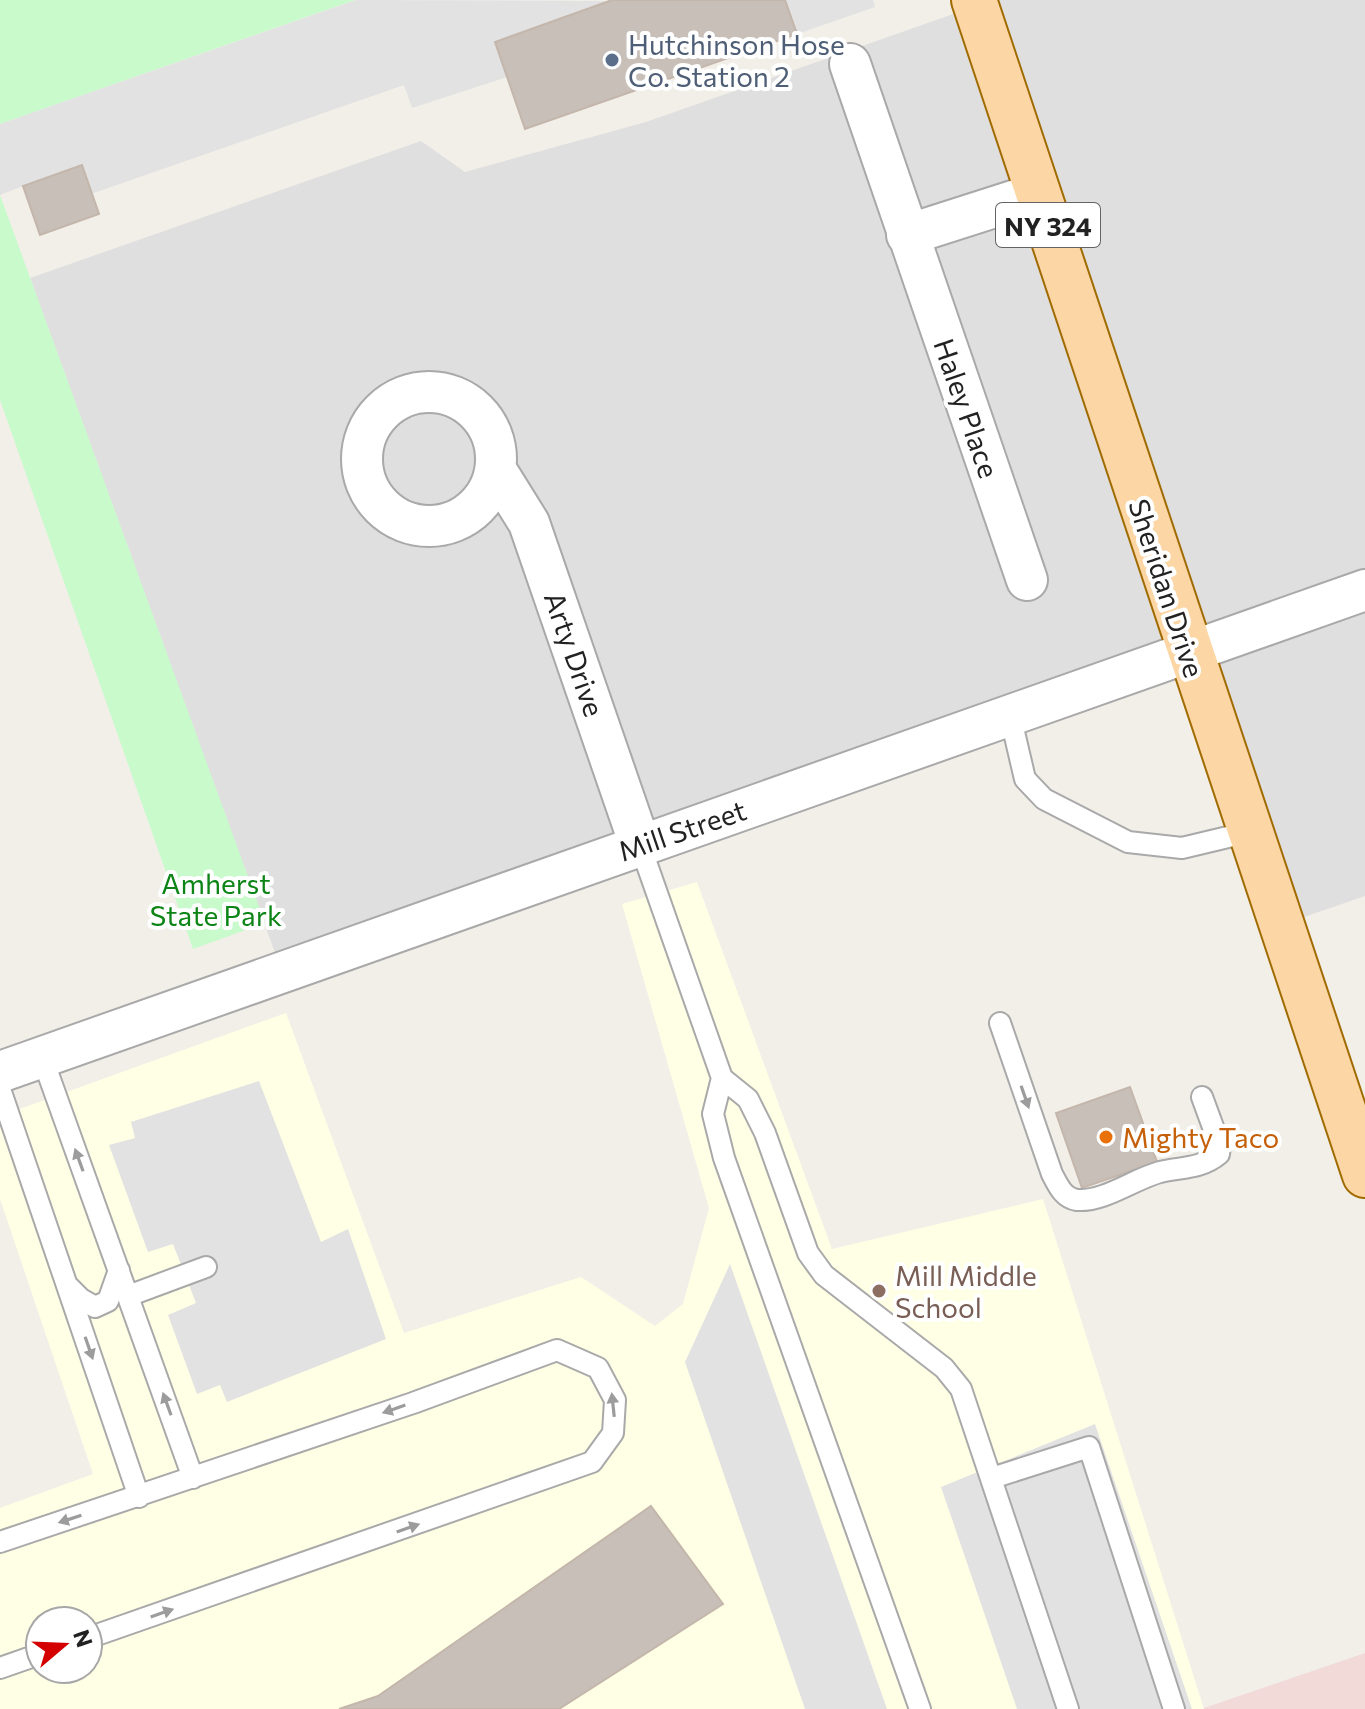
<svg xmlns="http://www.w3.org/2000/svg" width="1365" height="1709" font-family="Commissioner,sans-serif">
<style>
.residential{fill:#e0dfdf}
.commercial{fill:#f2dad9}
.education{fill:#ffffe5;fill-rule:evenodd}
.park{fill:#c8facc}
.parking{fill:#e2e2e2}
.building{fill:#c7bfb8;stroke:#c4b6ab;stroke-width:2}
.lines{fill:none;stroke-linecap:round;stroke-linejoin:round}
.service-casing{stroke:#a9a9a9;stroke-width:24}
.minor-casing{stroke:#a9a9a9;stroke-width:44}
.primary-casing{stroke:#a06b00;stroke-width:48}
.service{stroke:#fff;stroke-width:20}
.minor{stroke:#fff;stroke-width:40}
.primary{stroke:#fcd6a4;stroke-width:44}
.oneway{fill:#9c9c9c}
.service-dot{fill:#5c6f8a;stroke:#fff;stroke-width:3}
.food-dot{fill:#e8710a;stroke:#fff;stroke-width:3}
.education-dot{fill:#8d6e63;stroke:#fff;stroke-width:3}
.labels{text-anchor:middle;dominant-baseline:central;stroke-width:8;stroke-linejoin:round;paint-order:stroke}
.shield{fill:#fff;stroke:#646464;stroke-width:2}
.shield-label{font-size:26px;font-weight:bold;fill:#222}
.service-label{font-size:28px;fill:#4e5e75;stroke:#fff;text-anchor:start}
.street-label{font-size:28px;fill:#222;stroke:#fff}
.park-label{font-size:28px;fill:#0c8416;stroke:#fff}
.food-label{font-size:28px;fill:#c56008;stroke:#fff;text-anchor:start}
.education-label{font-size:28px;fill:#785e54;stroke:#fff;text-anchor:start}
</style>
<rect width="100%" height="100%" fill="#f2efe9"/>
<path class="residential" d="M974 0H1365V896L1281 925 1189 652 282 972 30 278 421 141 465 172 646 122 976 6Z"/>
<path class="commercial" d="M1365 1653V1709H1204V1708Z"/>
<path class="education" d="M697 882 832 1249 1043 1199 1204 1709H0V1508L93 1474 0 1199V1116L286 1013 404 1333 581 1277 655 1326 683 1304 709 1208 622 904ZM40 1621H88V1669H40Z"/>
<path class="park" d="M0 0H355L0 124Z
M0 195 265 923 193 949 0 400Z"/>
<path class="parking" d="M356 0 613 1 495 42 507 77 412 108 404 85 91 194 23 186 0 195V124Z
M785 0H873L875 7 797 34Z
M259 1081 321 1242 348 1229 386 1339 227 1402 220 1385 197 1394 168 1315 196 1303 173 1244 148 1252 109 1145 135 1138 131 1122Z
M730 1264 887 1709H805L685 1362Z
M1095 1424 1192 1709H1017L941 1487Z"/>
<path class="building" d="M612 0H785L797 34 525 129 495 42Z
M82 165 99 214 40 235 23 186Z
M1130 1087 1157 1162 1082 1188 1056 1113Z
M651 1506 723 1604 559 1709H339L378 1696Z"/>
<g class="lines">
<g class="service-casing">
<path id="service" d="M1010 715 1025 779 1044 799 1128 842 1182 848 1249 832
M640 845 722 1078 748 1099 765 1133 808 1253 824 1275 944 1368 961 1389 1068 1709
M1000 1023 1052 1174C1058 1185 1063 1198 1077 1200 1104 1202 1134 1179 1160 1172 1181 1167 1201 1169 1219 1154L1220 1146 1202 1097
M42 1057 193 1478
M722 1078 713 1114 724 1158 920 1709
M0 1089 139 1497
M69 1287 81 1299 95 1307 108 1301 119 1270
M128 1296 206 1267
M992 1478 1089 1447 1174 1709
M0 1542 413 1403 557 1350 598 1368 615 1400 613 1433 592 1462 88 1638
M0 1668 40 1654"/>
</g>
<g class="minor-casing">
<path id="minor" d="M850 64 1027 580
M907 235 1038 193
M362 459a67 67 0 1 1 134 0a67 67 0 1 1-134 0Z
M496 470 529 523 640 845
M0 1072 1365 590"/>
</g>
<g class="primary-casing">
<path id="primary" d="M974 0 1365 1175"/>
</g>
<use href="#service" class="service"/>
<use href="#minor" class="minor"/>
<use href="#primary" class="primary"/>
</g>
<defs><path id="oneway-solid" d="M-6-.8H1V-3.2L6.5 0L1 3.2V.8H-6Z" transform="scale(2)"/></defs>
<g class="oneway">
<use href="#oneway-solid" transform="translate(1025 1097) rotate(71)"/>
<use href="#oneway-solid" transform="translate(79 1160) rotate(-110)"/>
<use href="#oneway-solid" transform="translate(89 1348) rotate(71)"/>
<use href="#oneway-solid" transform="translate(167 1404) rotate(-110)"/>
<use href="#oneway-solid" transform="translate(613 1405) rotate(-96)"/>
<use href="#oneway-solid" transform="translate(394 1409) rotate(161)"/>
<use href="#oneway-solid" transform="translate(70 1519) rotate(162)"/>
<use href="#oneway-solid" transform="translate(408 1528) rotate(-19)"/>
<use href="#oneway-solid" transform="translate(162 1613) rotate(-19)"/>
</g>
<circle class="service-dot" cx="612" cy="60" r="8"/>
<circle class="food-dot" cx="1106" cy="1137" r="8"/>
<circle class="education-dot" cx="879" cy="1291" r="8"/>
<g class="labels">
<rect class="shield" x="996" y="203" width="104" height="44" rx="6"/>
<g class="shield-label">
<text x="1048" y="225">NY 324</text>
</g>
<g class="service-label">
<text x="628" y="44">Hutchinson Hose<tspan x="628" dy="32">Co. Station 2</tspan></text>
</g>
<g class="street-label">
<text transform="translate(967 408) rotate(71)">Haley Place</text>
<text transform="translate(1167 588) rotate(72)">Sheridan Drive</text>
<text transform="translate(575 654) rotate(71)">Arty Drive</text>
<text transform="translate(682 830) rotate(-19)">Mill Street</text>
</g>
<g class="park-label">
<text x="216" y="883">Amherst<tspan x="216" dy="32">State Park</tspan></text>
</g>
<g class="food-label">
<text x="1122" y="1137">Mighty Taco</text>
</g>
<g class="education-label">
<text x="895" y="1275">Mill Middle<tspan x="895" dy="32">School</tspan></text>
</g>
</g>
<g transform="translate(64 1645) rotate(71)"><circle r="38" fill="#ffffff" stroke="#a7a7a7" stroke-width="2"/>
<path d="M0-6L14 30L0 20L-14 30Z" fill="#d40000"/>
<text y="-12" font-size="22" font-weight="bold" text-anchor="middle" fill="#222222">N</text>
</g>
</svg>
